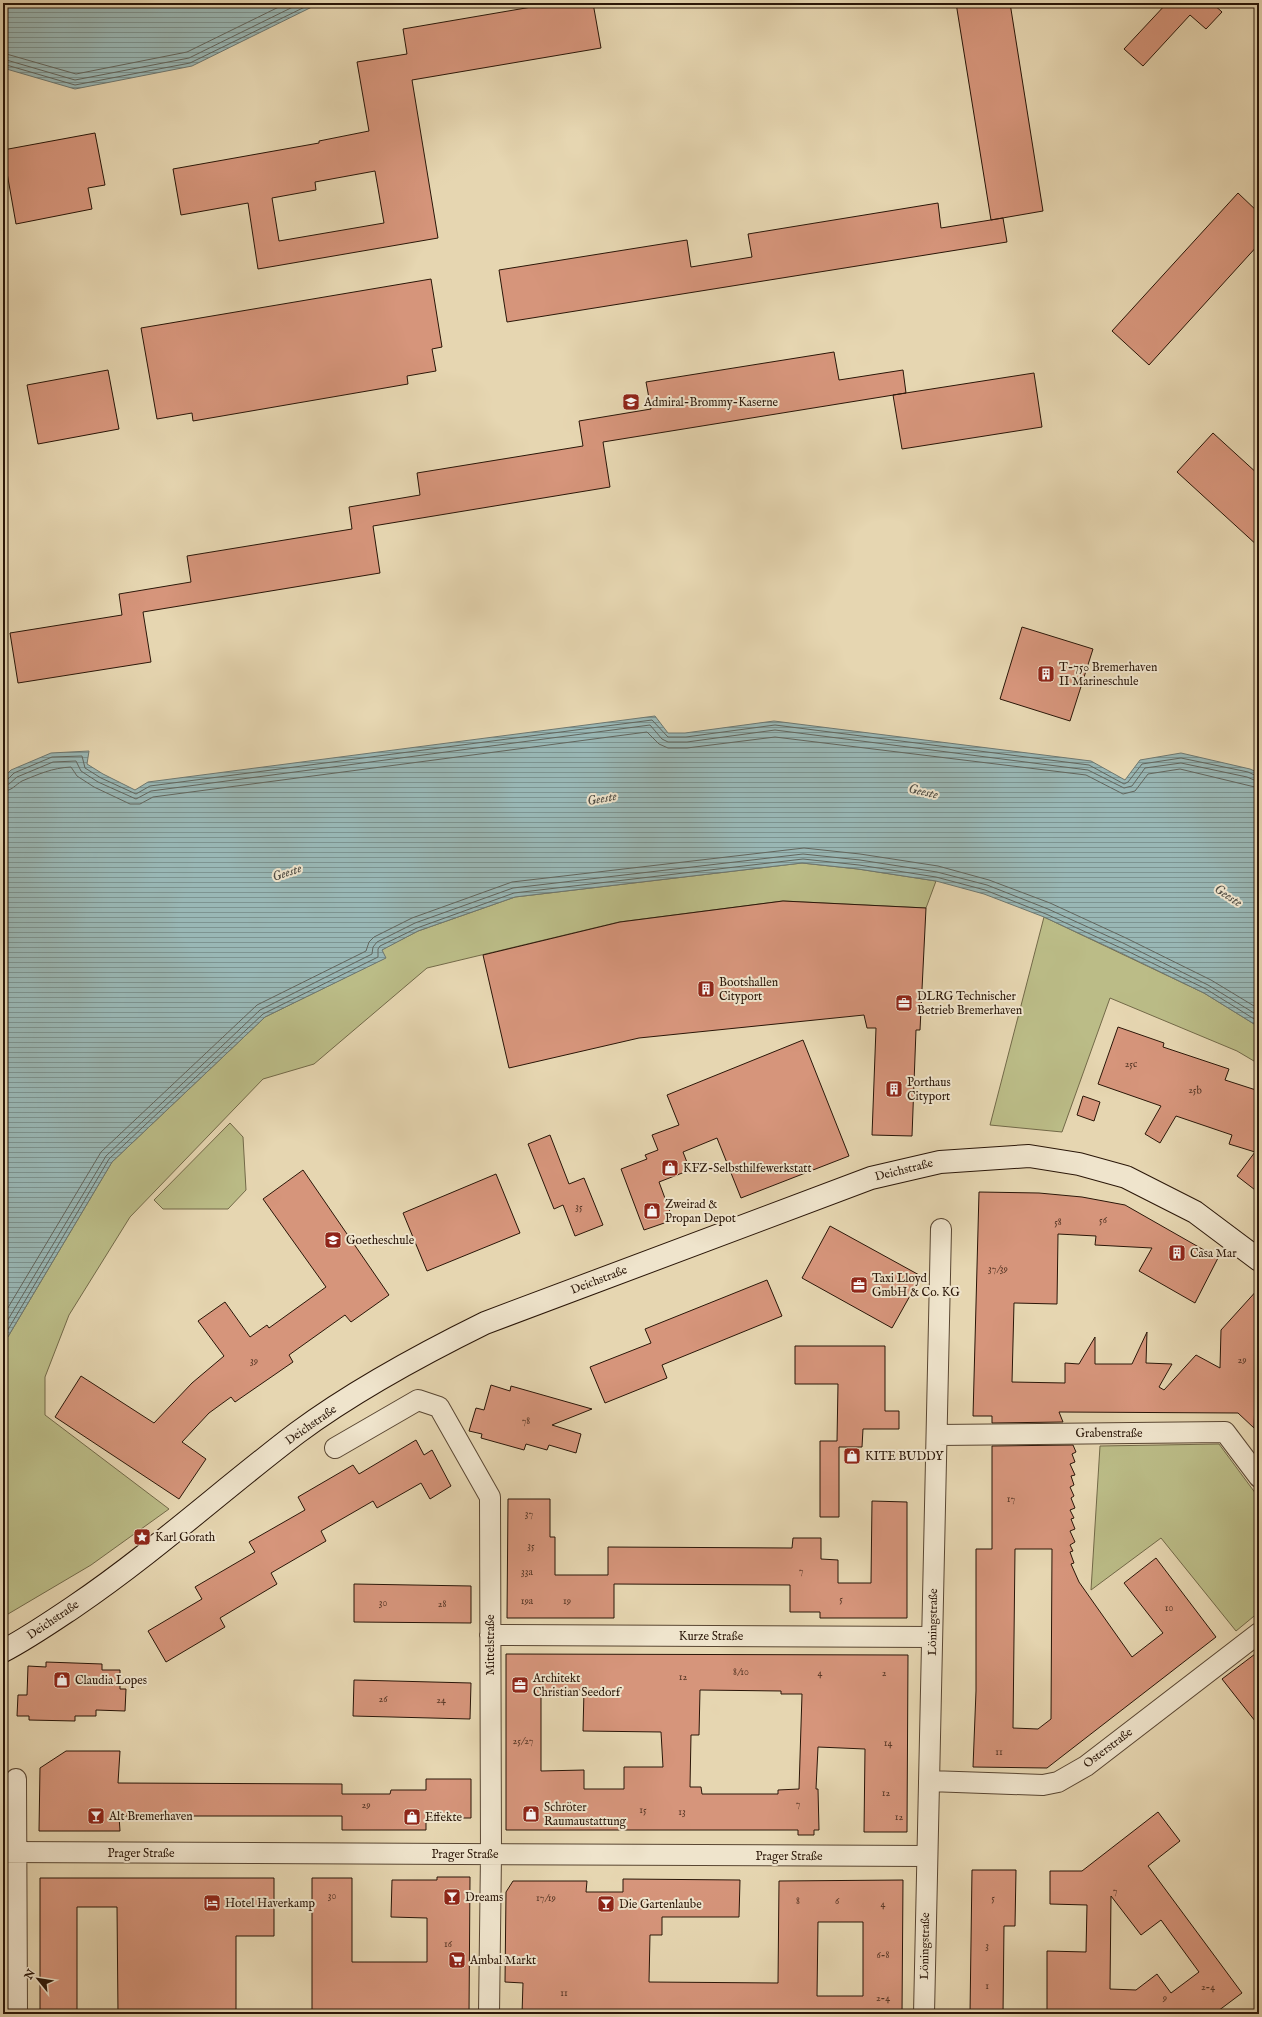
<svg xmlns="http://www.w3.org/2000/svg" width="1262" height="2017" font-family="'IM FELL English',serif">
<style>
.green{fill:#bbbc87;stroke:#726948}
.water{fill:url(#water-rules);stroke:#6d7770}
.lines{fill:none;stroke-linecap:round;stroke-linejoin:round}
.shore{stroke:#62665e;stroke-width:1}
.building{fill:#d6957b;stroke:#2a1608;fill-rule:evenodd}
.minor-casing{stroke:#594632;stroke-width:22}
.secondary-casing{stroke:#2a1608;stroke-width:24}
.minor{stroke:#efe4cc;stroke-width:20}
.secondary{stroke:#efe4cc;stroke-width:22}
.labels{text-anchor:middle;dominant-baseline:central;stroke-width:4;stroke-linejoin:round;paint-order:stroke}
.number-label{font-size:10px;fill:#553625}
.poi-label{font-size:12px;fill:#2a1608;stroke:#efe4cc;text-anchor:start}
.street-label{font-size:12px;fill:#2a1608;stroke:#efe4cc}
.water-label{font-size:13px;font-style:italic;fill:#514e45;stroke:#efe4cc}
</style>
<defs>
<pattern id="water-rules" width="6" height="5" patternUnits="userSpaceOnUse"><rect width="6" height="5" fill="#99b7b5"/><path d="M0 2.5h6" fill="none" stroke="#7d9491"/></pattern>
</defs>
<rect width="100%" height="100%" fill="#e6d6b1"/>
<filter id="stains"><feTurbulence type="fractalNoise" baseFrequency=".005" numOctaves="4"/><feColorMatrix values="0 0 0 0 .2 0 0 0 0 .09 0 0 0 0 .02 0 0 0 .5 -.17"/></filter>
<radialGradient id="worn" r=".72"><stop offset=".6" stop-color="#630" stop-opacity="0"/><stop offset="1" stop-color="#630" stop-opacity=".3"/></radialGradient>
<path class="green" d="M802 863 858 869 936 881 926 908 783 901 619 922 427 968 314 1064 263 1079 130 1217 69 1315 45 1377V1415L169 1509 91 1565 3 1617V1345L112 1162 265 1017 385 958 381 950 418 931 515 897Z
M1044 917 1204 993 1259 1027V1064L1237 1051 1110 998 1062 1132 990 1125Z
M230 1123 243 1137 246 1190 228 1209H163L154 1200Z
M1219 1444 1259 1498V1612L1236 1631 1161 1538 1091 1590 1100 1446Z"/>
<path class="water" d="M3 3H320L192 66 75 89 3 68Z
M655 716 668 733H685L774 721 1091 761 1125 780 1140 760 1181 753 1250 769 1259 773V1027L1204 993 1119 952 1044 917 984 894 936 881 858 869 802 863 515 897 418 931 382 950 386 958 265 1017 112 1162 3 1345V778L11 770 51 753 89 751 87 764 103 774 135 790 148 782Z"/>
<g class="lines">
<path class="shore" d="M3 53 76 74 187 52 287 3
M3 59 75 80 189 58 301 3
M3 64 75 85 190 63 313 3
M3 780H7L14 773 52 757 82 756 85 768 101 778 136 794 150 786 652 720 668 737H686L775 725 1089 765 1124 784 1128 782 1142 764 1181 758 1248 772 1259 777
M3 785 9 784 17 777 53 762 76 761 81 771 98 782 136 799 151 791 650 725 662 739 668 742H687L775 730 1088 770 1124 788 1132 786 1145 768 1181 763 1247 777 1259 782
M3 791C12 791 15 785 22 781 39 774 52 768 71 767L77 776 94 787 130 804H140L153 797 647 732 659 744 668 748H687L775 737 1086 775 1123 794 1135 791 1148 774 1180 769 1259 788
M3 1316 101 1152 257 1005 366 951 369 942 374 937 412 918 512 882 804 848 860 854 938 866 989 880 1050 903 1126 938 1211 980 1259 1009
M3 1328 106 1156 260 1010 372 954 373 947 377 942 415 923 513 888 803 854 860 860 937 872 987 885 1048 909 1123 943 1208 985 1259 1016
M3 1338 109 1159 263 1014 378 957V949L380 946 417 928 514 893 803 859 859 865 936 877 985 890 1046 914 1121 948 1206 989 1259 1022"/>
</g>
<path class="building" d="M555 3H593L601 48 412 80 438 238 258 269 248 203 181 215 173 169 319 143V141L369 131 357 62 407 54 403 29ZM375 171 384 223 279 241 272 198 316 190 315 182Z
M956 3H1010L1043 211 991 220Z
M1167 3H1212L1222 12 1206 29 1190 15 1143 66 1124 49Z
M95 133 105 185 88 188 92 209 16 224 3 150Z
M1238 193 1259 213V244L1149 365 1112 331Z
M938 203 941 228 1003 218 1007 242 507 322 499 270 687 240 691 267 752 257 748 234Z
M431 279 442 347 432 349 436 371 407 376 408 384 193 421 192 413 157 419 141 328Z
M834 352 839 380 903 370 906 393 603 442 610 487 373 526 380 573 143 612 151 662 18 683 10 633 122 615 119 594 191 582 187 556 352 529 349 507 420 495 417 473 583 446 579 421 651 409 646 382Z
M108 370 119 429 38 444 27 385Z
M1034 373 1042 427 902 449 893 395Z
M1213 433 1259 475V547L1177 472Z
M1022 627 1093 649 1070 721 1000 699Z
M783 901 926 908 920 1030H916L912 1136 872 1135 876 1028H867L864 1015 639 1038 509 1068 483 955 620 922Z
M1118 1027 1164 1043 1163 1047 1229 1069 1225 1080 1259 1091V1193L1237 1176 1255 1152 1229 1144 1232 1135 1176 1116 1160 1143 1145 1134 1161 1106 1098 1084Z
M803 1040 849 1156 741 1198 717 1138 683 1152 690 1170 659 1182 673 1220 644 1230 621 1169 647 1159 645 1155 658 1150 652 1135 679 1125 667 1095Z
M1083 1096 1100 1102 1094 1121 1077 1115Z
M550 1135 569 1184 584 1178 603 1225 575 1236 563 1205 554 1209 528 1144Z
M303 1170 389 1295 351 1322 345 1315 289 1355 293 1362 235 1402 231 1397 209 1413 182 1442 206 1459 179 1499 55 1417 81 1376 154 1423 192 1383 224 1356 198 1321 225 1302 250 1337 267 1325 269 1328 326 1287 263 1199Z
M496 1174 520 1233 427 1271 403 1213Z
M979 1192 1039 1193 1082 1197 1125 1205 1218 1258 1195 1303 1139 1271 1152 1248 1095 1245 1096 1236 1058 1234 1057 1304 1014 1303 1012 1382 1065 1383V1363L1079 1364 1095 1337V1364H1132L1147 1332 1146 1363 1172 1364 1159 1387 1164 1390 1196 1355 1220 1368 1221 1330 1259 1288V1349H1257L1254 1428 1238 1413 1059 1412 1063 1422 992 1423V1416H973Z
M830 1226 921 1276 892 1328 802 1278Z
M767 1280 782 1316 662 1365 667 1378 605 1403 590 1367 651 1343 645 1329Z
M795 1346H885V1411H899V1429H863L862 1447H839V1517H820V1441H837L838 1384H795Z
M491 1385 510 1391 511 1386 592 1409 552 1425 581 1434 576 1453 549 1445 547 1450 526 1444 524 1450 481 1438 482 1434 469 1431 476 1408 484 1410Z
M416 1440 424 1455 432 1450 451 1486 430 1499 421 1483 377 1508 373 1501 321 1531 326 1541 271 1573 277 1584 220 1618 225 1627 166 1662 148 1631 202 1599 195 1587 255 1552 249 1542 305 1510 298 1497 353 1465 359 1474Z
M1073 1445 1076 1452 1072 1454 1075 1462 1070 1464 1075 1475 1071 1476 1074 1485 1070 1487 1074 1496 1071 1498 1075 1508 1070 1510 1074 1518 1071 1519 1075 1529 1070 1531 1075 1542 1070 1545 1073 1551 1070 1552 1074 1563 1071 1564 1079 1582 1132 1657 1163 1633 1124 1583 1156 1558 1216 1637 1047 1768 973 1767 976 1691V1549H992V1446ZM1015 1549H1052L1051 1719 1038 1729 1013 1728Z
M508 1499H550V1537H555V1575H608V1547L792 1548 793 1538H821V1559L838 1560V1583H871L872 1501 907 1502V1618H820V1612H790V1585L614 1584V1618H507Z
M354 1584 471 1586V1623L354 1622Z
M1259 1651V1726L1222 1679Z
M506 1654 908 1655 907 1832H864L865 1749 818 1747 816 1789H818L819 1830H814V1835H798V1830H506ZM541 1690H584L583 1731 661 1732 663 1767H624V1789H584V1770L541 1771ZM700 1690 781 1691V1694H802L799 1789 778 1790V1794H702L701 1787H690L691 1735H699Z
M46 1662 102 1664V1670H120V1689H126L125 1711 96 1710V1716H75V1721L29 1720V1716H17L18 1695H27L28 1666 46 1667Z
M354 1680 471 1683 470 1719 353 1716Z
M66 1751H120L118 1783 342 1784V1794H390L391 1790H426V1779H471V1818H426V1830H342V1816H119L120 1831H39L40 1768Z
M1158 1812 1180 1841 1148 1866 1242 1993 1214 2014H1047V1951L1086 1952 1087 1905 1050 1904V1871H1082ZM1111 1896 1141 1935 1161 1920 1199 1972 1171 1993 1157 1974 1136 1990 1110 1989Z
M972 1870H1016L1015 1926H1004L1003 2014H970Z
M437 1877H470L469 2014H312V1878H352V1962H427V1918L391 1917 392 1880H437Z
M40 1878H274V1936H236V2014H118L117 1907H77V2014H40Z
M623 1879 740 1880 739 1917H662V1935H650L649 1982 778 1983 779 1881 903 1880 902 2014H522L523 1983 505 1982 506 1892 513 1881H587L586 1892H623ZM818 1922H863V1996H817Z"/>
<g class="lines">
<g class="minor-casing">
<path id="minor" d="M937 1435 1225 1432 1259 1477
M335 1448 418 1400 439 1407 490 1497 491 1854 489 2014
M490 1635 932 1637
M16 1779 17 2014
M929 1781 1043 1785 1058 1782 1086 1766 1259 1633
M3 1852 927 1856
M924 2014 941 1229"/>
</g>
<g class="secondary-casing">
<path id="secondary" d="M3 1651C28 1638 51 1622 75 1606 153 1553 222 1490 297 1433 355 1390 420 1355 485 1323L871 1178 940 1162 1029 1156 1079 1164 1126 1177 1195 1212 1259 1260"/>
</g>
<use href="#minor" class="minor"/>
<use href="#secondary" class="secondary"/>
</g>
<defs>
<g id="university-square" transform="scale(0.9)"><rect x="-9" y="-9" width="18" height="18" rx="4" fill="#8f2418" stroke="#efe4cc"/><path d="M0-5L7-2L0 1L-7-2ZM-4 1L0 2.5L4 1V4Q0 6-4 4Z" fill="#fff"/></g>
<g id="building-square" transform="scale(0.9)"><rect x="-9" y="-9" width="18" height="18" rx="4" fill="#8f2418" stroke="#efe4cc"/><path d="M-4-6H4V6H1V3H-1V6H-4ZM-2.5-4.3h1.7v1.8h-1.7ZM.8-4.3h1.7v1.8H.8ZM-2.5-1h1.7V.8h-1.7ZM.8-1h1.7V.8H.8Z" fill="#fff"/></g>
<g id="office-square" transform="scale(0.9)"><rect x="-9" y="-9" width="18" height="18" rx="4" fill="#8f2418" stroke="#efe4cc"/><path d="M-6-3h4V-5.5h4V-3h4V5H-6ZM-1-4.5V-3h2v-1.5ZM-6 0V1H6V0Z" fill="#fff"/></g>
<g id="shop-square" transform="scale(0.9)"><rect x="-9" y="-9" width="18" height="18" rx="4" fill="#8f2418" stroke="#efe4cc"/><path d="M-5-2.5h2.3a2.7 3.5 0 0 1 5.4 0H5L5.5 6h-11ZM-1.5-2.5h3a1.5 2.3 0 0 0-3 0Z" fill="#fff"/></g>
<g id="school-square" transform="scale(0.9)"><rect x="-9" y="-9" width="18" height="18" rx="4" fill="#8f2418" stroke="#efe4cc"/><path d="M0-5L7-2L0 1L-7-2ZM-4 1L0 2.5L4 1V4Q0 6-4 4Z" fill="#fff"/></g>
<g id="sight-square" transform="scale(0.9)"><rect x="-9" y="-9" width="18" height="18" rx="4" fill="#8f2418" stroke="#efe4cc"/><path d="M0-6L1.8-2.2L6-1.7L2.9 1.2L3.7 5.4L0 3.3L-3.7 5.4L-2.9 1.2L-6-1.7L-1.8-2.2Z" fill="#fff"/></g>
<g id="bar-square" transform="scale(0.9)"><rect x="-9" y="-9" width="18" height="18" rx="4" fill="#8f2418" stroke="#efe4cc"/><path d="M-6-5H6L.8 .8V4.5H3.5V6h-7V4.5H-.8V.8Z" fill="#fff"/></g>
<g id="hotel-square" transform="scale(0.9)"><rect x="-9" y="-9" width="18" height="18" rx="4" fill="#8f2418" stroke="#efe4cc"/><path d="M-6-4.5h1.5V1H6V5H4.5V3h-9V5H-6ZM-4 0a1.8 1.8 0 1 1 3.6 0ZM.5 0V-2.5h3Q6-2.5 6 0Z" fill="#fff"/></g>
<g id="supermarket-square" transform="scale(0.9)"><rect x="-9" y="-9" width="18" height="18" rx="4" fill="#8f2418" stroke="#efe4cc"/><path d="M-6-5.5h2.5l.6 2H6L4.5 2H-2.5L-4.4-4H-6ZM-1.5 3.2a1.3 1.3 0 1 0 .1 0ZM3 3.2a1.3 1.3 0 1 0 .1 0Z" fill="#fff"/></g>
</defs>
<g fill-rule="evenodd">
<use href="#university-square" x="631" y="402"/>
<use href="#building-square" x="1046" y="674"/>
<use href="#building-square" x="706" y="989"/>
<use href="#office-square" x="904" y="1003"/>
<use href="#building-square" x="894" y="1089"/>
<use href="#shop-square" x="670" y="1168"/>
<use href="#shop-square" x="652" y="1211"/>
<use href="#school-square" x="333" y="1240"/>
<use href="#building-square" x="1177" y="1253"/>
<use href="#office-square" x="859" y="1285"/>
<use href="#shop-square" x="852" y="1456"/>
<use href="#sight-square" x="142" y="1537"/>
<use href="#shop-square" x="62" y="1680"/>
<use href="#office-square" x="520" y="1685"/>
<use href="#shop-square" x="531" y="1814"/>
<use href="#bar-square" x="96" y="1816"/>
<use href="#shop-square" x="412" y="1817"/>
<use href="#bar-square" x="452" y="1897"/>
<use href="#hotel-square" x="212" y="1903"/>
<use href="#bar-square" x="606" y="1904"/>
<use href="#supermarket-square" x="457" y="1960"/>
</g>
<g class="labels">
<g class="number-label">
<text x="1131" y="1064">25c</text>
<text x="1195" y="1090">25b</text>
<text x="579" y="1207">35</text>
<text x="1103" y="1220">56</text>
<text x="1058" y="1222">58</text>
<text x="998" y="1269">37/39</text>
<text x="1242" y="1360">29</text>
<text x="254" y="1361">39</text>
<text x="526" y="1421">78</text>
<text x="1011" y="1499">17</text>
<text x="529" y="1514">37</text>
<text x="531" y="1546">35</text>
<text x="801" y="1571">7</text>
<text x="527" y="1572">33a</text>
<text x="841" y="1599">5</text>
<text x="527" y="1601">19a</text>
<text x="567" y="1601">19</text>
<text x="383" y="1603">30</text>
<text x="442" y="1604">28</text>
<text x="1169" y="1608">10</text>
<text x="741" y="1672">8/10</text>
<text x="820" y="1673">4</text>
<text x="884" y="1673">2</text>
<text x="683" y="1677">12</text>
<text x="383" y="1699">26</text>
<text x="441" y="1700">24</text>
<text x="523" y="1741">25/27</text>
<text x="888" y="1743">14</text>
<text x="999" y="1752">11</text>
<text x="886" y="1793">12</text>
<text x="798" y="1804">7</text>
<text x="366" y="1805">29</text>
<text x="643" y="1810">15</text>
<text x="682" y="1812">13</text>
<text x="899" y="1817">12</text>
<text x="1115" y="1891">7</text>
<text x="332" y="1896">30</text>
<text x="546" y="1898">17/19</text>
<text x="993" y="1898">5</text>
<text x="798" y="1901">8</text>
<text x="837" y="1901">6</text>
<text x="883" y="1904">4</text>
<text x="448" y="1944">16</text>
<text x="987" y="1946">3</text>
<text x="883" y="1955">6-8</text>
<text x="987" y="1986">1</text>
<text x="1208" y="1987">2-4</text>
<text x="564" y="1993">11</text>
<text x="883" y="1998">2-4</text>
<text x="1165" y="1998">9</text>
</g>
<g class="poi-label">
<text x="644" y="402">Admiral-Brommy-Kaserne</text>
<text x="1059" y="667">T-750 Bremerhaven<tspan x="1059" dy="14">II Marineschule</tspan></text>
<text x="719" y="982">Bootshallen<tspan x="719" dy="14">Cityport</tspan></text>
<text x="917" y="996">DLRG Technischer<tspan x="917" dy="14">Betrieb Bremerhaven</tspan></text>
<text x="907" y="1082">Porthaus<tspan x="907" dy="14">Cityport</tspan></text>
<text x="683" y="1168">KFZ-Selbsthilfewerkstatt</text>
<text x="665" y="1204">Zweirad &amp;<tspan x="665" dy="14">Propan Depot</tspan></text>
<text x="346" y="1240">Goetheschule</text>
<text x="1190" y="1253">Casa Mar</text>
<text x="872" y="1278">Taxi Lloyd<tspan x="872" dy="14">GmbH &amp; Co. KG</tspan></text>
<text x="865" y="1456">KITE BUDDY</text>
<text x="155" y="1537">Karl Gorath</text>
<text x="533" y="1678">Architekt<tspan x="533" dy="14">Christian Seedorf</tspan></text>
<text x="75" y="1680">Claudia Lopes</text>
<text x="544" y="1807">Schröter<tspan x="544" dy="14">Raumaustattung</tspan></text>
<text x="109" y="1816">Alt Bremerhaven</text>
<text x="425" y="1817">Effekte</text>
<text x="465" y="1897">Dreams</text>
<text x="225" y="1903">Hotel Haverkamp</text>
<text x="619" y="1904">Die Gartenlaube</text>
<text x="470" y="1960">Ambal Markt</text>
</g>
<g class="street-label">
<text transform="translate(904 1170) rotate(-14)">Deichstraße</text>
<text transform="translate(599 1280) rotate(-21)">Deichstraße</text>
<text transform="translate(311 1425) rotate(-35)">Deichstraße</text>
<text x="1109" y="1433">Grabenstraße</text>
<text transform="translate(53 1620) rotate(-34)">Deichstraße</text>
<text transform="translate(933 1622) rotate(-89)">Löningstraße</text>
<text x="711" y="1636">Kurze Straße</text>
<text transform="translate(490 1645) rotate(-90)">Mittelstraße</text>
<text transform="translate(1108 1748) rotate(-37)">Osterstraße</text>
<text x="141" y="1853">Prager Straße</text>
<text x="465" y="1854">Prager Straße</text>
<text x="789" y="1856">Prager Straße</text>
<text transform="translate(925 1946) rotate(-89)">Löningstraße</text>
</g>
<g class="water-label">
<text transform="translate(923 792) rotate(12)">Geeste</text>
<text transform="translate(602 799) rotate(-11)">Geeste</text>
<text transform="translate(287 873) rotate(-19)">Geeste</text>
<text transform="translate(1228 896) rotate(33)">Geeste</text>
</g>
</g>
<rect width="1262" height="2017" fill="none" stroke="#e6d6b1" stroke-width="16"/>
<rect x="4" y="4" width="1254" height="2009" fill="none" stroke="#2a1608" stroke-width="2"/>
<rect x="8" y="8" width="1246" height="2001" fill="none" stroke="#2a1608"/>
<g transform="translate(38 1979) rotate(300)" stroke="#efe4cc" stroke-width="3" paint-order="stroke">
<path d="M0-3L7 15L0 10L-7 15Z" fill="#2a1608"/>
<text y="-6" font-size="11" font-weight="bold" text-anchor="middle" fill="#2a1608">N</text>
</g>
<rect width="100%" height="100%" filter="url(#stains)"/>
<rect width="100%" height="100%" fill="url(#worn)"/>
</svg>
